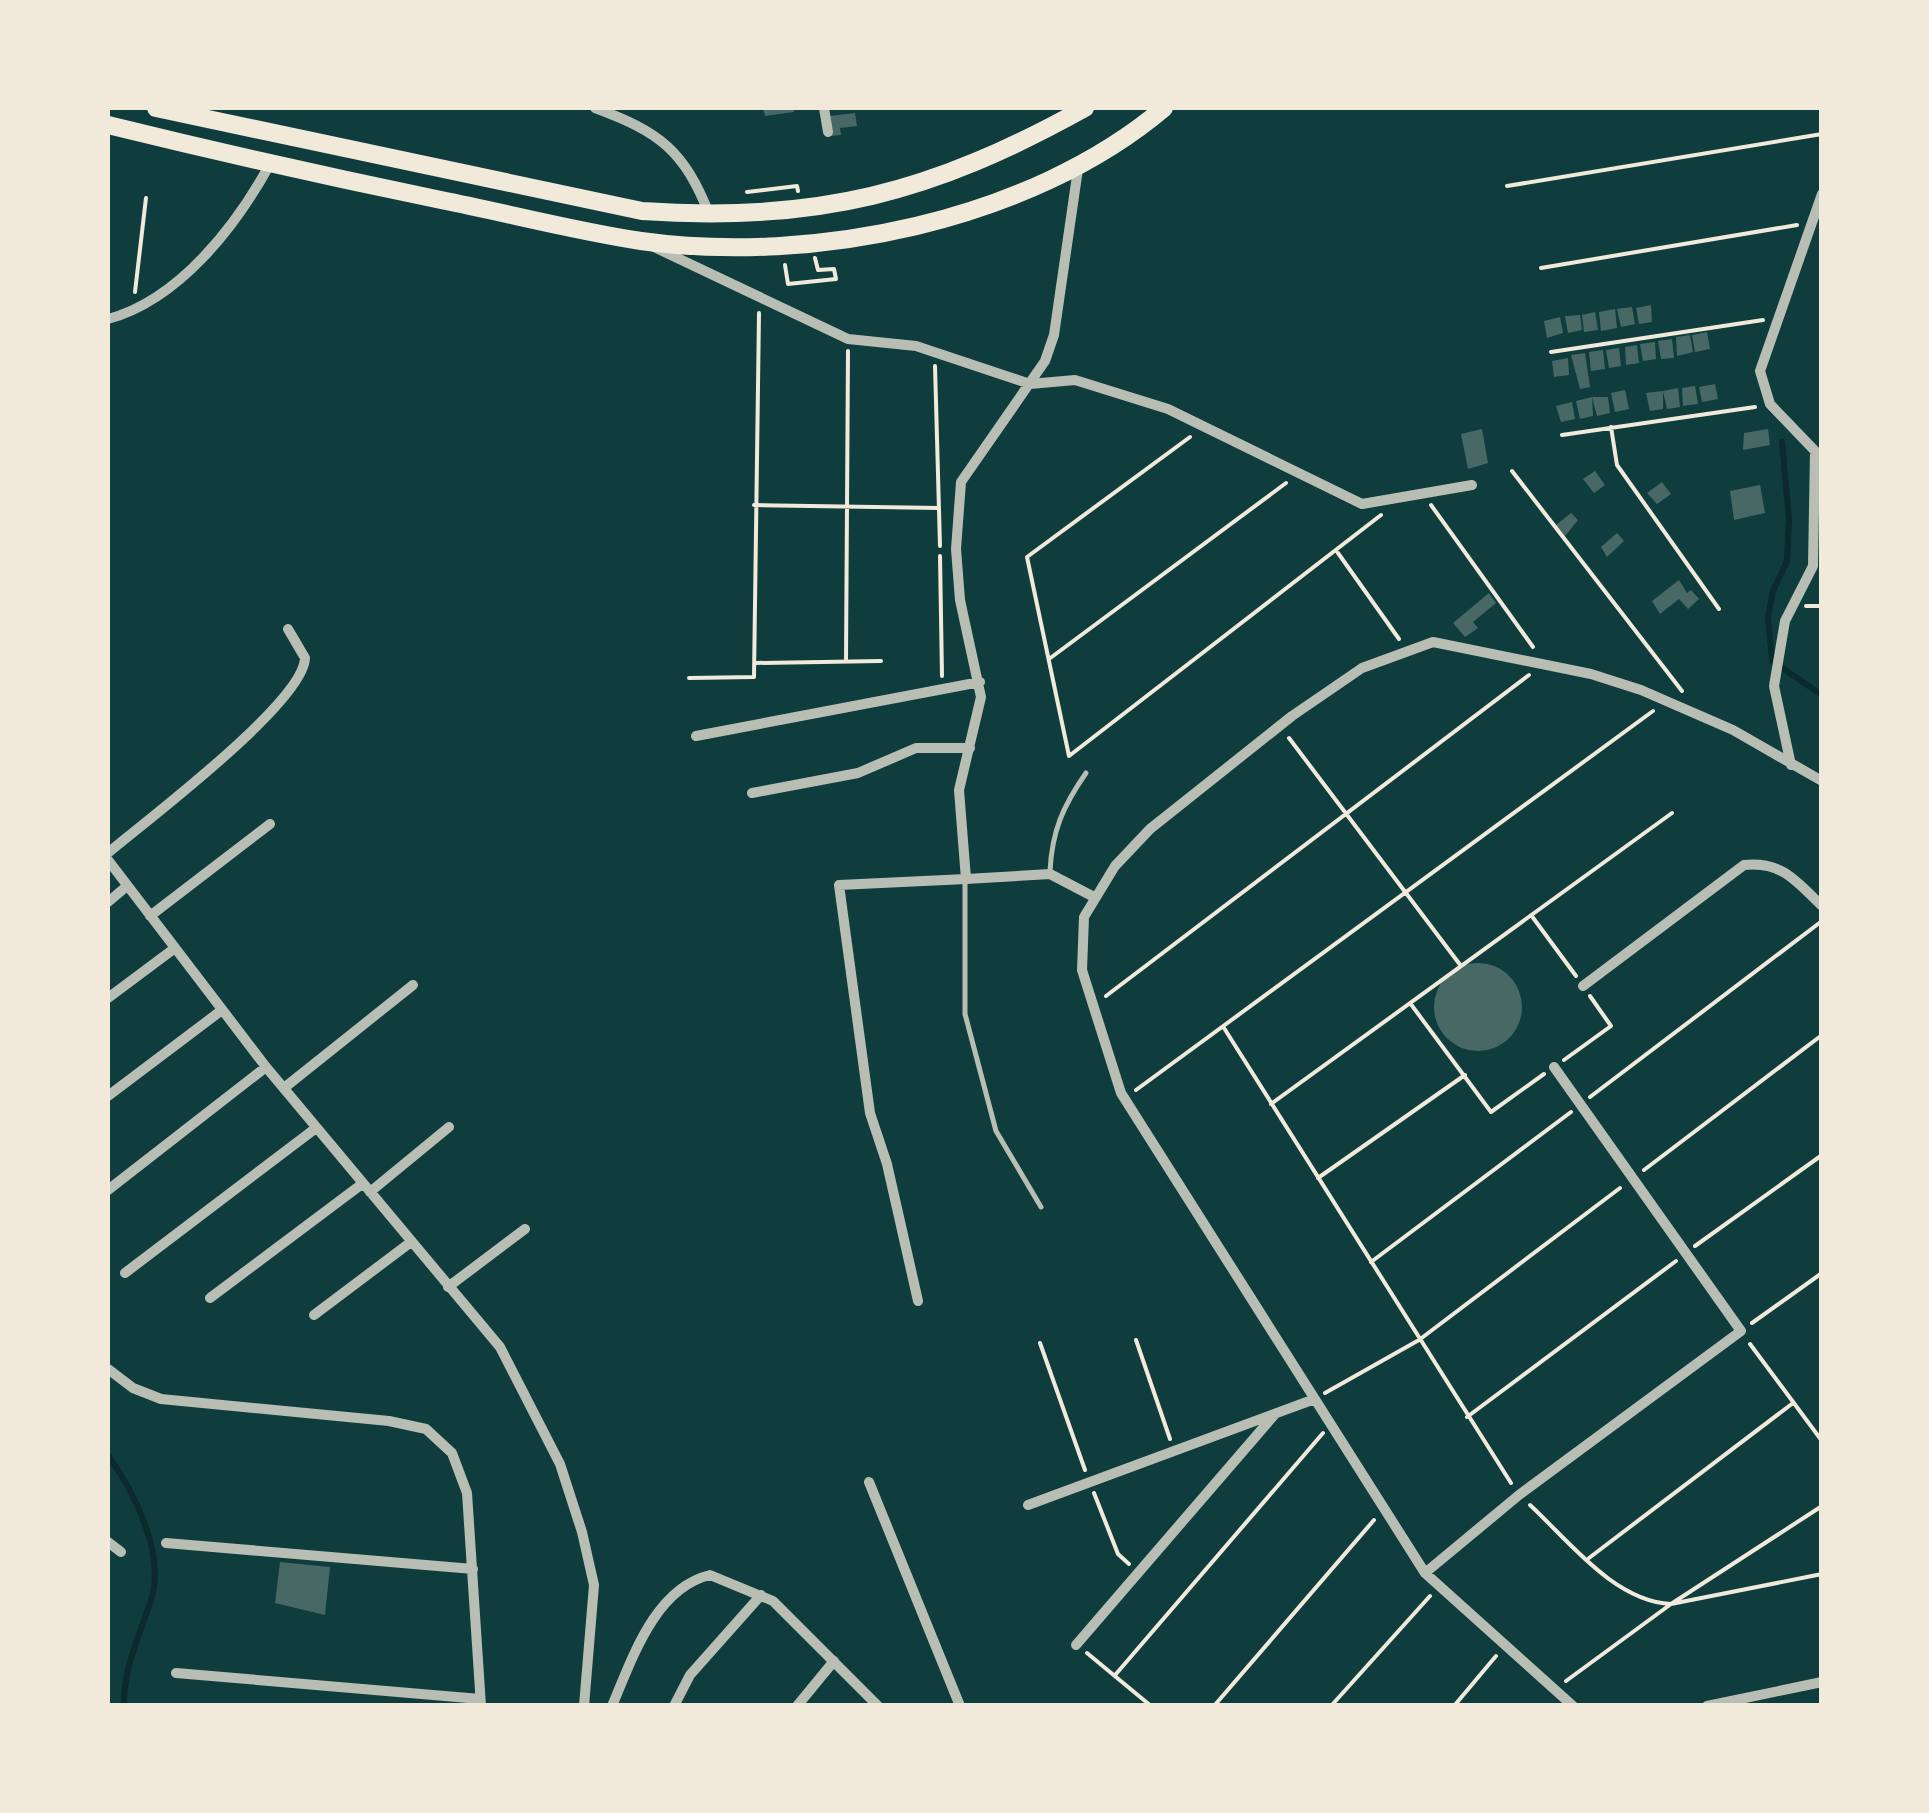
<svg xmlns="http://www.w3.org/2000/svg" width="1929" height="1813" font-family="'Titillium Web',sans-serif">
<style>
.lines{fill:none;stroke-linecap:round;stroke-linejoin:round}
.stream{stroke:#0a2a2b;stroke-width:6}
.building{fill:#486865}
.path{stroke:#f1e9da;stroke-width:4}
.service{stroke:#b8beb3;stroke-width:5}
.minor{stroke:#b8beb3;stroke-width:10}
.trunk{stroke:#f1e9da;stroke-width:18}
</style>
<rect width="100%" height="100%" fill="#0f3d3e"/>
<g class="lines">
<path class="stream" d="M1782 442 1789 519 1787 561 1773 591 1768 617 1772 661 1822 695
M108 1455C134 1492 166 1554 151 1600 140 1635 123 1668 124 1706"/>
</g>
<path class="building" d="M763 108H794V112L765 116Z
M855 113 857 126 840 128 841 135 831 136 829 116Z
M1651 305 1652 322 1639 324 1636 308Z
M1632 307 1635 324 1621 327 1617 309Z
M1615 309 1617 328 1601 331 1599 312Z
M1595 312 1598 330 1584 332 1582 315Z
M1580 315 1582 330 1568 333 1565 316Z
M1560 317 1563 333 1547 338 1544 321Z
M1707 332 1710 349 1695 352 1692 335Z
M1690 335 1693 352 1677 356 1676 337Z
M1672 339 1674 358 1661 359 1658 341Z
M1655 342 1656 359 1643 361 1640 344Z
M1637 345 1639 363 1626 365 1625 347Z
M1619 348 1621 366 1609 368 1606 350Z
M1603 350 1605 369 1591 371 1589 352Z
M1585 353 1590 387 1580 389 1571 355Z
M1568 358 1569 375 1554 377 1552 361Z
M1715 384 1718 399 1702 402 1699 387Z
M1695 386 1698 404 1683 406 1682 388Z
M1678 388 1680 407 1667 409 1663 391Z
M1625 390 1629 409 1615 412 1611 393Z
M1663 391V409L1650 411 1646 393Z
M1592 397H1608L1610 413 1597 416 1592 397 1593 416 1580 419 1576 401Z
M1572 402 1575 419 1561 422 1556 406Z
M1482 429 1488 463 1468 469 1461 434Z
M1768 429 1770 445 1743 450 1744 433Z
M1595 471 1605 485 1594 493 1583 479Z
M1662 482 1671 494 1657 504 1647 493Z
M1760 485 1765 513 1734 520 1730 491Z
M1571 513 1578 520 1565 536 1556 525Z
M1617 533 1624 541 1607 557 1601 547Z
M1679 580 1687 593 1691 590 1699 599 1688 609 1679 599 1660 614 1652 601Z
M1489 593 1496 603 1473 622 1478 628 1465 637 1453 623Z
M1434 1007a44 44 0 1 1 88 0a44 44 0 1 1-88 0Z
M280 1562 330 1567 325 1615 275 1603Z"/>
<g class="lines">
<path class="path" d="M1507 186 1822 134
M747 192 797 186 798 191
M785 265 788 284 836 279 834 269 818 270 815 258
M1541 268 1797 225
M135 292 146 198
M1551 352 1763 320
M935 366 940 546
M1611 427 1617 465 1719 609
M1562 435 1755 407
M1190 437 1027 557 1069 756 1381 515
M1512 471 1682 691
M754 505 939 508
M1431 505 1533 647
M1338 553 1399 639
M940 556 942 676
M1806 606H1822
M1049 659 1286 483
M846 661 848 351
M756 663 881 661
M689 678 754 677 759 313
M1289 738 1461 966
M1531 915 1576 976
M1106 996 1529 675
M1410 1003 1491 1112 1544 1074
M1224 1028 1511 1483
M1564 1060 1611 1026 1590 996
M1136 1090 1653 711
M1590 1097 1822 921
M1271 1104 1672 813
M1644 1170 1822 1035
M1318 1178 1465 1075
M1695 1246 1822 1155
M1371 1262 1571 1112
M1752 1323 1822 1273
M1136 1340 1170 1439
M1040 1343 1085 1470
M1750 1344 1822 1441
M1325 1393 1419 1340 1620 1188
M1467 1417 1676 1261
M1094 1493 1118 1554 1129 1564
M1530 1505C1569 1541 1614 1601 1671 1604L1822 1574
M1589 1558 1793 1403
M1087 1653 1151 1706
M1116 1674 1323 1433
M1566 1681 1671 1604 1822 1506
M1214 1706 1374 1520
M1331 1706 1430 1596
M1454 1706 1496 1656"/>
<path class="service" d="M1050 871C1052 831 1063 806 1086 773
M965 881V1014L996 1131 1041 1207"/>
<path class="minor" d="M595 108C660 132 684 150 710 216
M824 108 828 132
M1078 169 1054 335 1045 361 961 482 956 549 960 600 981 697 959 790 966 879 1050 874 1094 897
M652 246 848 339 916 346 1030 384 1075 380 1168 409 1362 504 1472 485
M108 319C179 300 236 226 270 164
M696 736 980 682
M1791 765 1774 686 1785 621 1813 566 1815 451 1770 404 1760 371 1822 194
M752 793 858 773 916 748H970
M108 853C147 820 304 702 305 658L288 629
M108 860 266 1067 500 1347 560 1464 582 1532 594 1585 584 1706
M108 902 127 886
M150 916 270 824
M1583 986 1744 865C1782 861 1796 881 1822 906
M108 998 175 948
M284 1088 413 985
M108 1096 222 1010
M108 1190 266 1067
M370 1192 449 1127
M125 1273 316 1128
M448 1287 525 1229
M210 1298 362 1184
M918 1301 887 1164 870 1113 839 885 966 879
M314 1315 411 1242
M108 1369 133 1388 161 1399 389 1421 426 1429 452 1453 467 1493 481 1706
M869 1482 960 1706
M1028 1505 1312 1400
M108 1542 121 1552
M166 1543 473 1569
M1425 1573 1519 1495 1741 1331 1554 1067
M1076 1645 1275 1414
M176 1673 480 1699
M612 1706C632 1659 655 1588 710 1575L773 1601 878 1706
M674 1706 690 1675 761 1595
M797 1706 834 1661
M1573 1706 1425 1573 1121 1093 1082 970 1084 917 1115 866 1150 829 1292 716 1362 668 1433 642 1591 674 1641 690 1733 730 1822 781
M1707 1706 1822 1682"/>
<path class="trunk" d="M156 108 642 211C817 223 932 193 1085 108
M108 125C218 152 329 177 441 200 507 213 574 231 641 241 813 265 1030 221 1164 108"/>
</g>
<rect width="1929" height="1813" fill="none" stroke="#f1e9da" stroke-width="220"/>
</svg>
